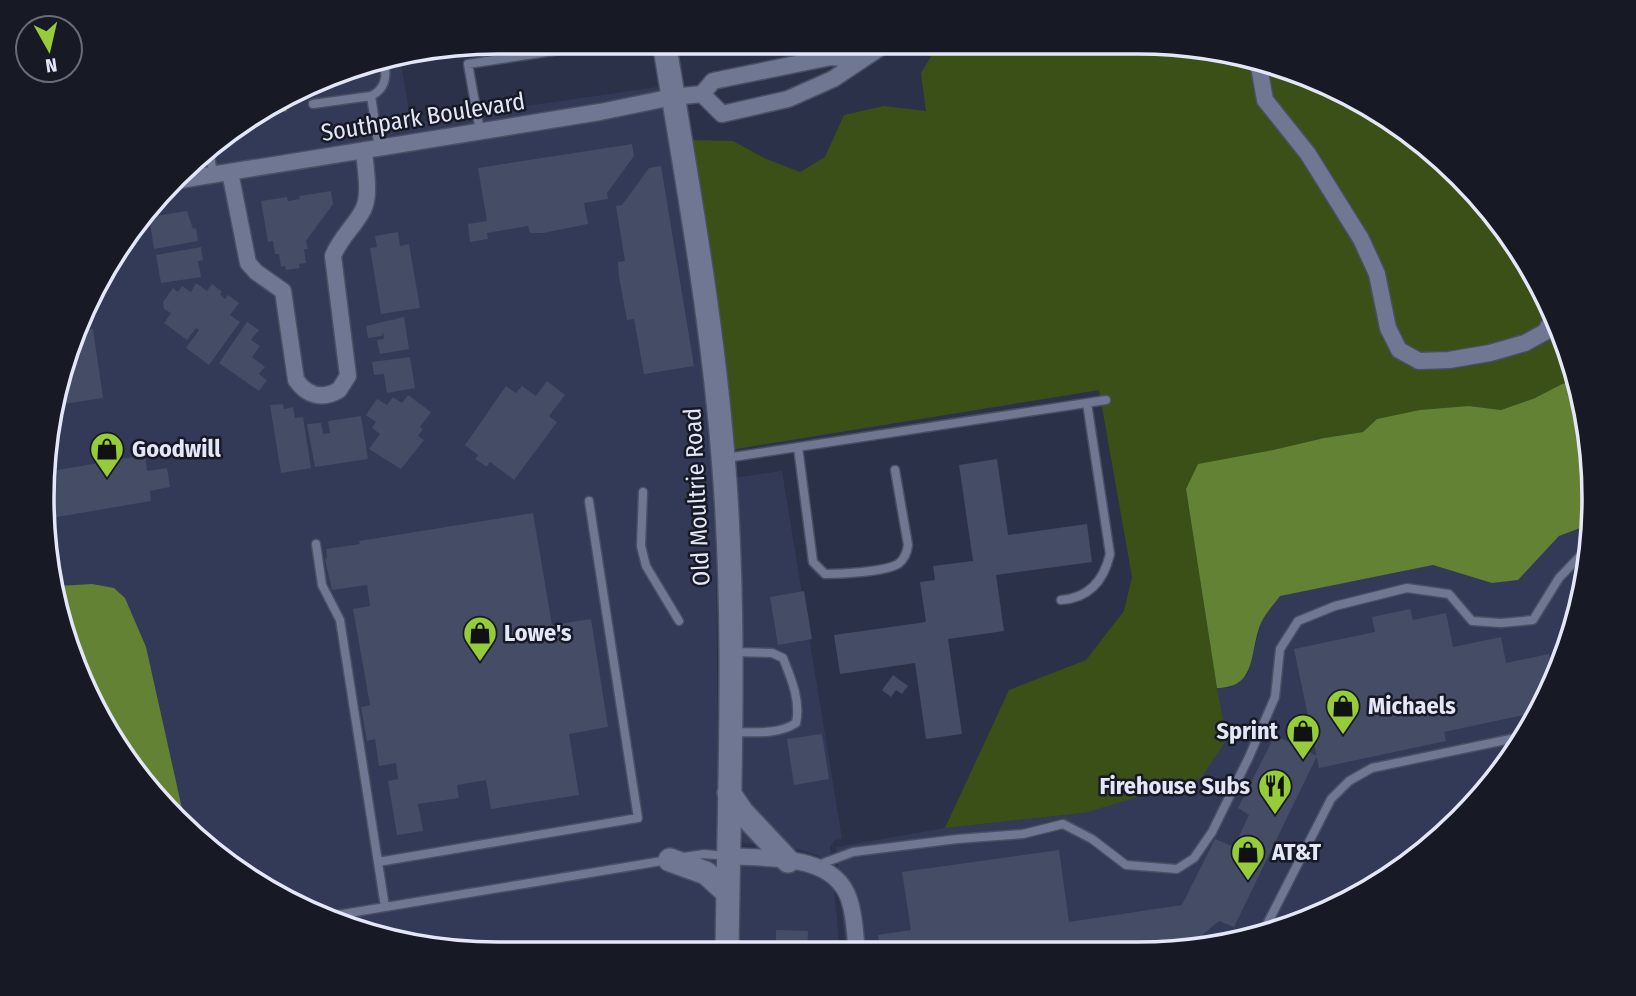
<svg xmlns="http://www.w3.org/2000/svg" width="1636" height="996" font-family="'Fira Sans Condensed',sans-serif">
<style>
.built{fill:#333a57}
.green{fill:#3a5017}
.water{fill:#638234}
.building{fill:#454c65}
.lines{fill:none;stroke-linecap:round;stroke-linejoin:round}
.lane-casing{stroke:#4a4f63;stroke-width:11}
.street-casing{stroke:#4a4f63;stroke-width:19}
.secondary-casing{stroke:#4a4f63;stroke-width:26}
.lane{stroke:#6f7793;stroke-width:8}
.street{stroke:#6f7793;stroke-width:16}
.secondary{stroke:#6f7793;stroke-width:23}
.labels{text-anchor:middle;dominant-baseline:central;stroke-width:5;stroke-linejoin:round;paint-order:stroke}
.street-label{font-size:24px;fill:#e3e7f7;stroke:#171a25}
.poi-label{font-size:24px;font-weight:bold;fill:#e3e7f7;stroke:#171a25;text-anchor:start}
.rim{fill:none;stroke:#e3e7f7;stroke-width:3.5}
</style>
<rect width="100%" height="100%" fill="#2b3149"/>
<path class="built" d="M400 58 411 123 664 86 683 198 715 452 720 953H468L351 930 244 877 136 775 66 645 42 498 66 352 119 244 221 136 248 121 287 111 285 102 352 66Z
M782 471 842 839 835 840 830 847 832 864 817 855 798 849 736 842 732 478Z
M1591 524 1585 587 1559 673 1517 752 1460 821 1366 893 1284 930 1168 953H846L836 847 945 828 1084 813 1227 739 1217 688H1230L1248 674 1261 623 1279 596 1433 565 1492 583 1518 580 1559 536Z
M735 859 796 866 823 878 834 888 840 953H735Z"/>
<path class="green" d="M939 43H1168L1285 66 1392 119 1461 176 1517 245 1559 324 1576 380 1562 384 1535 398 1501 410 1469 406 1377 419 1363 432 1324 438 1273 450 1186 489 1217 688 1227 739 1201 778 1084 813 945 828 1009 690 1086 660 1124 611 1132 577 1099 390 730 450 688 140 733 141 764 158 800 172 825 157 844 115 884 106 926 111 921 73Z"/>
<path class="water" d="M285 102 287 111 248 121Z
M1576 380C1590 425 1596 477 1591 524L1559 536 1518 580 1492 583 1433 565 1280 596C1274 604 1265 614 1261 623 1249 651 1258 688 1217 688L1186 489 1198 464 1273 450 1324 438 1363 432 1377 419 1420 410 1469 406 1501 410 1535 398 1562 384Z
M92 584 114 588 125 598 146 647 183 813 180 817 136 775 66 645 57 586Z"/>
<path class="building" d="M632 144 634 156 607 193 608 199 584 203 588 224 543 233H530L528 226 487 233 488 239 470 242 468 224 487 221 478 168Z
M661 166 694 366 644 374 634 319 627 320 619 277 618 262 625 261 616 206 622 205 649 168Z
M331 191 333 204 306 241 308 249H304L306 263 299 264 300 268 286 270 285 266 281 267 279 254H275L273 241 268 242 261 201 287 197 288 201 300 199 299 196Z
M187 211 193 229 196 228 198 241 154 249 149 217Z
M398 232 400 246 409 244 420 308 381 314 370 248 377 247 375 236Z
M201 247 203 260 198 261 201 277 161 283 156 255Z
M196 283 207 291 212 284 222 292 220 294 225 299 228 295 239 303 230 315 240 322 209 365 186 348 199 330 196 328 187 340 164 323 171 313 164 309 163 302 173 288 178 292 182 286 191 292Z
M404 317 409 349 380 354 377 340 384 339 383 332 382 336 368 338 366 326Z
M247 322 259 330 251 340 260 346 252 357 265 367 259 374 267 380 259 391 219 363Z
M93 329 103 398 57 405 66 352 76 331Z
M410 357 415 388 387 393 384 374 374 375 372 362Z
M547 381 565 395 549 416 557 422 514 480 490 462 487 467 475 459 478 455 465 445 506 386 516 393 522 386 536 396Z
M408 395 431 412 420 427 423 429 418 436 424 440 401 469 369 449 380 434 372 428 376 422 366 415 377 399 387 405 393 397 402 403Z
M283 404 284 409 293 407 295 418 303 417 311 468 281 473 270 405Z
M361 416 368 459 315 467 307 424 321 423 323 434 330 433 328 421Z
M145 455 147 471 167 468 170 487 150 491 151 501 45 519 42 498 46 472Z
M997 459 1008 535 1087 524 1092 562 996 575 1004 631 948 639 962 734 926 739 915 663 840 674 834 635 926 622 920 582 935 580 933 566 973 561 959 465Z
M533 513 552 625 591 619 608 727 569 734 579 795 491 809 486 780 457 785 459 798 418 804 423 831 397 835 388 781 398 779 396 763 379 766 375 739 367 741 361 707 370 705 353 609 370 606 367 585 332 590 325 559 327 558 326 549 360 544 359 541Z
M804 591 812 639 778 645 770 597Z
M1410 609 1413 620 1446 613 1453 647 1501 637 1506 663 1549 654 1550 660 1564 657 1559 673 1538 712 1444 732 1446 741 1319 768 1294 649 1375 632 1372 617Z
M893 675 908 686 902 694 896 690 891 697 882 690Z
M822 734 829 779 794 785 787 739Z
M1275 735 1317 756 1234 927 1219 921 1201 936 1203 946 1168 953H881L878 935 911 930 902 872 1059 850 1069 922 1182 905 1215 839 1234 847 1249 815 1238 808Z
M776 930 808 931 807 953H776Z"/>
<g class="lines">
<g class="lane-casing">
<path id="lane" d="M371 96 379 148
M313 104 371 96C386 89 387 76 384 61
M480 131 468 64 593 45 592 42
M209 148 213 174
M798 447 813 562 825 574C841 574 884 572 898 564 905 559 907 553 908 545L895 470
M726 458 1106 400
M643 492 641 546 646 566 679 621
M316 544 322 585 340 620 385 907
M1061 600C1089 598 1104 580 1110 554L1087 403
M733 652 772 653 783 658C791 678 801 701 796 723 778 735 754 732 734 732
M684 857 704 854 727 856
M378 862 638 818 589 501
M818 865 853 852 957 839 1023 834 1063 824 1092 839 1126 865 1177 869 1194 858 1212 832 1249 757 1275 697 1280 649 1298 621 1335 606 1407 588 1449 594 1472 621 1501 623 1533 620 1559 578 1583 553 1589 551
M325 917 668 860
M1262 934 1331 799 1349 781 1372 768 1525 736"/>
</g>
<g class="street-casing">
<path id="street" d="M1258 61 1265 100 1308 154 1361 239 1377 274 1388 328 1399 350 1419 361 1449 360 1490 353 1525 343 1545 332 1555 316
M702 94 722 114 788 99 833 79 887 43
M702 94 713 81 831 57 860 60
M230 172 248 263 256 272 283 291 296 380C307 396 322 400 339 390L348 376 333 256C340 238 354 227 363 210 371 195 365 167 364 150
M180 180 600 112 673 97 702 94
M728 856C767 859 834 853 849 899 855 916 855 935 857 953"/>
</g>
<g class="secondary-casing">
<path id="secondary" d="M664 42C687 180 712 317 723 456 737 621 729 788 727 953
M729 793 742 812 788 861
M670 860 706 873 728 893"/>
</g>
<use href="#lane" class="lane"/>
<use href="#street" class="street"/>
<use href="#secondary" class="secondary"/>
</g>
<defs>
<g id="shop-pin" transform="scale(1.75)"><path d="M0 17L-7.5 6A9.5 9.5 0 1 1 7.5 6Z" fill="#96cc3a" stroke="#171a25"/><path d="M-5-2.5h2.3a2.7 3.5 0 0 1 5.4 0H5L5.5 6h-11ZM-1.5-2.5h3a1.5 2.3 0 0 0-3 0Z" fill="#111"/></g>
<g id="restaurant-pin" transform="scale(1.75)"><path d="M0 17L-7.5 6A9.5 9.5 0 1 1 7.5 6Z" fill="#96cc3a" stroke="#171a25"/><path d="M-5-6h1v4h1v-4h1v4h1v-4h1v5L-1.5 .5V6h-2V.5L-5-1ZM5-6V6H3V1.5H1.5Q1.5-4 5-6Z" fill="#111"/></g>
</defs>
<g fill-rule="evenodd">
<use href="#shop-pin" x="107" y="449"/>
<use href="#shop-pin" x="480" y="633"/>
<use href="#shop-pin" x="1343" y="706"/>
<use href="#shop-pin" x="1303" y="731"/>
<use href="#restaurant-pin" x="1275" y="786"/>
<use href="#shop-pin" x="1248" y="852"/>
</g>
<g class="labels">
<g class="street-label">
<text transform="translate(423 117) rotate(-9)">Southpark Boulevard</text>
<text transform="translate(697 497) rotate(-93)">Old Moultrie Road</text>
</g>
<g class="poi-label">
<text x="132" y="449">Goodwill</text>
<text x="504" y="633">Lowe's</text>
<text x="1368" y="706">Michaels</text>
<text x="1278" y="731" text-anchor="end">Sprint</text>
<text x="1250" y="786" text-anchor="end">Firehouse Subs</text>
<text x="1272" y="852">AT&amp;T</text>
</g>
</g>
<path d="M0 0H1636V996H0ZM498 54H1138A444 444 0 0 1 1582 498V498A444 444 0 0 1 1138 942H498A444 444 0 0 1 54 498V498A444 444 0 0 1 498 54Z" fill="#171a25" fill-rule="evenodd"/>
<path class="rim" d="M498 54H1138A444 444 0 0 1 1582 498V498A444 444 0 0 1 1138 942H498A444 444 0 0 1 54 498V498A444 444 0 0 1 498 54Z"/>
<g transform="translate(49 49) rotate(172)"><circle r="33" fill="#171a25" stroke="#696c79" stroke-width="2"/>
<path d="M0-5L12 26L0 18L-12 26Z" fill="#96cc3a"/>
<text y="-10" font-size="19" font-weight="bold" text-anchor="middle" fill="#e3e7f7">N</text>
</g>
</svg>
